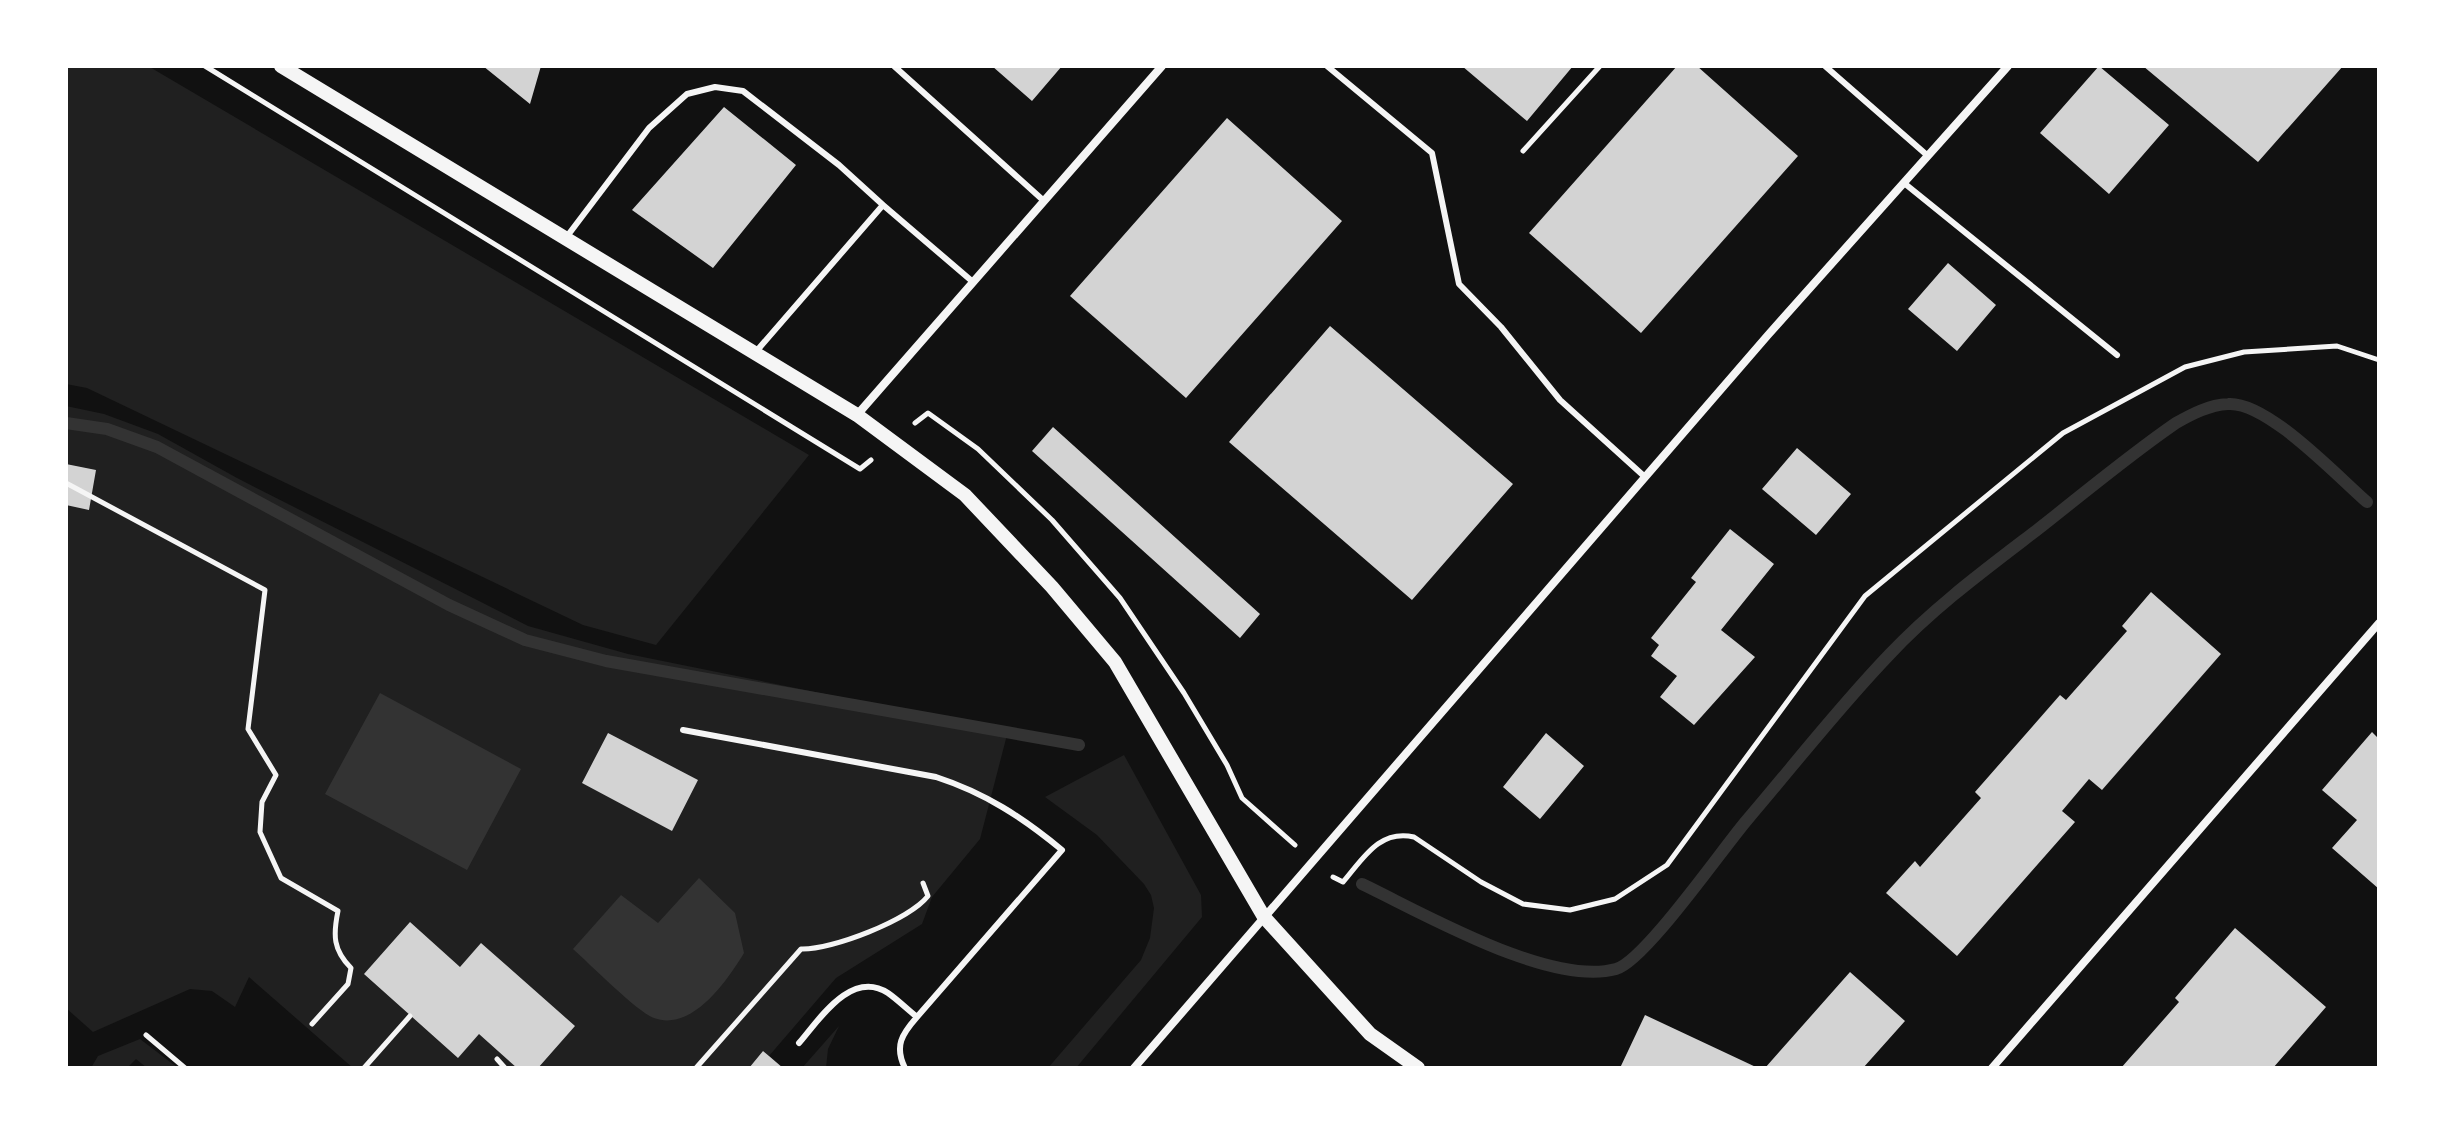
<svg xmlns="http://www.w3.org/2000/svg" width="2445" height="1134" font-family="Inter,sans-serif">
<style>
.green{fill:#202020}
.water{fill:#333}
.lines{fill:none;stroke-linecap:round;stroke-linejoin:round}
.stream{stroke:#333;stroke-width:12}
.building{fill:#d3d3d3}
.path{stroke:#f5f5f5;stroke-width:5}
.service{stroke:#f5f5f5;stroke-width:6}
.minor{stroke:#f5f5f5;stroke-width:8}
.tertiary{stroke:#f5f5f5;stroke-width:14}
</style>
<rect width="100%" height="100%" fill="#111"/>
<path class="green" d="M66 66H148L809 455 656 645 583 625 87 388 66 384Z
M66 406 104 414 158 434 237 478 528 626 628 654 1008 731 980 839 932 897 922 924 836 978 769 1056 763 1051 749 1068H353L249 977 235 1007 212 991 190 989 93 1032 66 1008Z
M1124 755 1201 895 1202 917 1076 1068H1048L1141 960 1150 938 1154 908 1151 895 1144 884 1097 835 1045 797Z
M839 1026 828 1049 826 1068H802Z
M140 1039 178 1068H147L136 1059 127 1068H91L98 1056Z"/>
<path class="water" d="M380 693 521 769 467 870 325 794Z
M699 878 735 913 744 953C727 981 692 1032 654 1018 636 1011 590 964 573 949L621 895 658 923Z"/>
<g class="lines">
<path class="stream" d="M66 423 107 429 157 447 449 605 525 640 606 661 1079 745
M1362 884C1423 913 1550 987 1616 969 1644 962 1723 848 1747 820 1794 765 1839 707 1889 655 1933 608 1986 569 2037 530 2083 494 2128 456 2176 423 2192 414 2209 405 2228 404 2267 401 2337 476 2367 502"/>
</g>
<path class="building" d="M483 66H541L530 104Z
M992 66H1062L1032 101Z
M1462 66H1573L1527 121Z
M1677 66H1697L1798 156 1641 333 1529 233Z
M2099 66 2169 125 2109 194 2040 133Z
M2143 66H2343L2258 162Z
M724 107 796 165 713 268 632 210Z
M1227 118 1342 221 1186 398 1070 296Z
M1948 263 1996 305 1957 351 1908 309Z
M1330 326 1513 484 1412 600 1229 442Z
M1053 427 1260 614 1240 638 1032 451Z
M1797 448 1851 494 1816 535 1762 489Z
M66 464 96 470 89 510 66 505Z
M1730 529 1774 564 1721 630 1755 657 1694 725 1660 697 1677 676 1651 656 1659 645 1651 638 1696 582 1691 578Z
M2151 592 2221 654 2102 790 2089 779 2062 811 2075 822 1957 956 1886 893 1915 861 1920 867 1981 798 1975 792 2060 695 2066 700 2127 631 2122 626Z
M2372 732 2379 739V889L2332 848 2357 820 2322 790Z
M608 733 698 780 672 831 582 783Z
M1546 733 1584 766 1540 819 1503 787Z
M410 922 460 967 481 943 575 1026 538 1068H517L479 1034 458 1058 364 974Z
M2235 928 2326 1007 2273 1068H2121L2179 1002 2175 998Z
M1850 972 1905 1021 1863 1068H1765Z
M1645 1015 1758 1068H1620Z
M763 1051 769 1056 783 1068H749Z"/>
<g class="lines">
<path class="path" d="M205 66 860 469 871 460
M1523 151 1600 66
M915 423 928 413 978 449 1052 520 1120 598 1184 693 1227 765 1242 798 1295 845
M66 483 265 590 248 729 276 775 262 802 260 832 281 878 338 911C333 935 333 950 351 968L348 984 312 1024
M1333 877 1343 882C1363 859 1379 829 1414 837L1481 882 1523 904 1570 910 1615 899 1667 865 1865 596 2063 433 2185 367 2244 352 2337 346 2379 360
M146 1035 185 1068
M497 1059 505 1068
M364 1068 410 1016
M696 1068 801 949C832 950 909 920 928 896L923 883"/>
<path class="service" d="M894 66 1044 201
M1327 66 1432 153 1459 284 1501 327 1560 400 1645 477
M1825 66 1928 156
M1904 183 2117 355
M565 239 649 128 687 94 715 87 743 91 839 165 883 205
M754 354 883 205 973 282
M683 730 936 777C985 793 1022 817 1062 850L917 1017C907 1009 898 1000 888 993 851 969 819 1020 799 1043
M905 1068C894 1046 902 1034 917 1017"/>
<path class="minor" d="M857 415 1162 66
M1134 1068 1768 335 2008 66
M1992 1068 2379 623"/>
<path class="tertiary" d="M281 66 857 415 965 495 1052 587 1115 662 1264 917 1370 1034 1418 1068"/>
</g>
<rect width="2445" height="1134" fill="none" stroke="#ffffff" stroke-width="136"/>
</svg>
